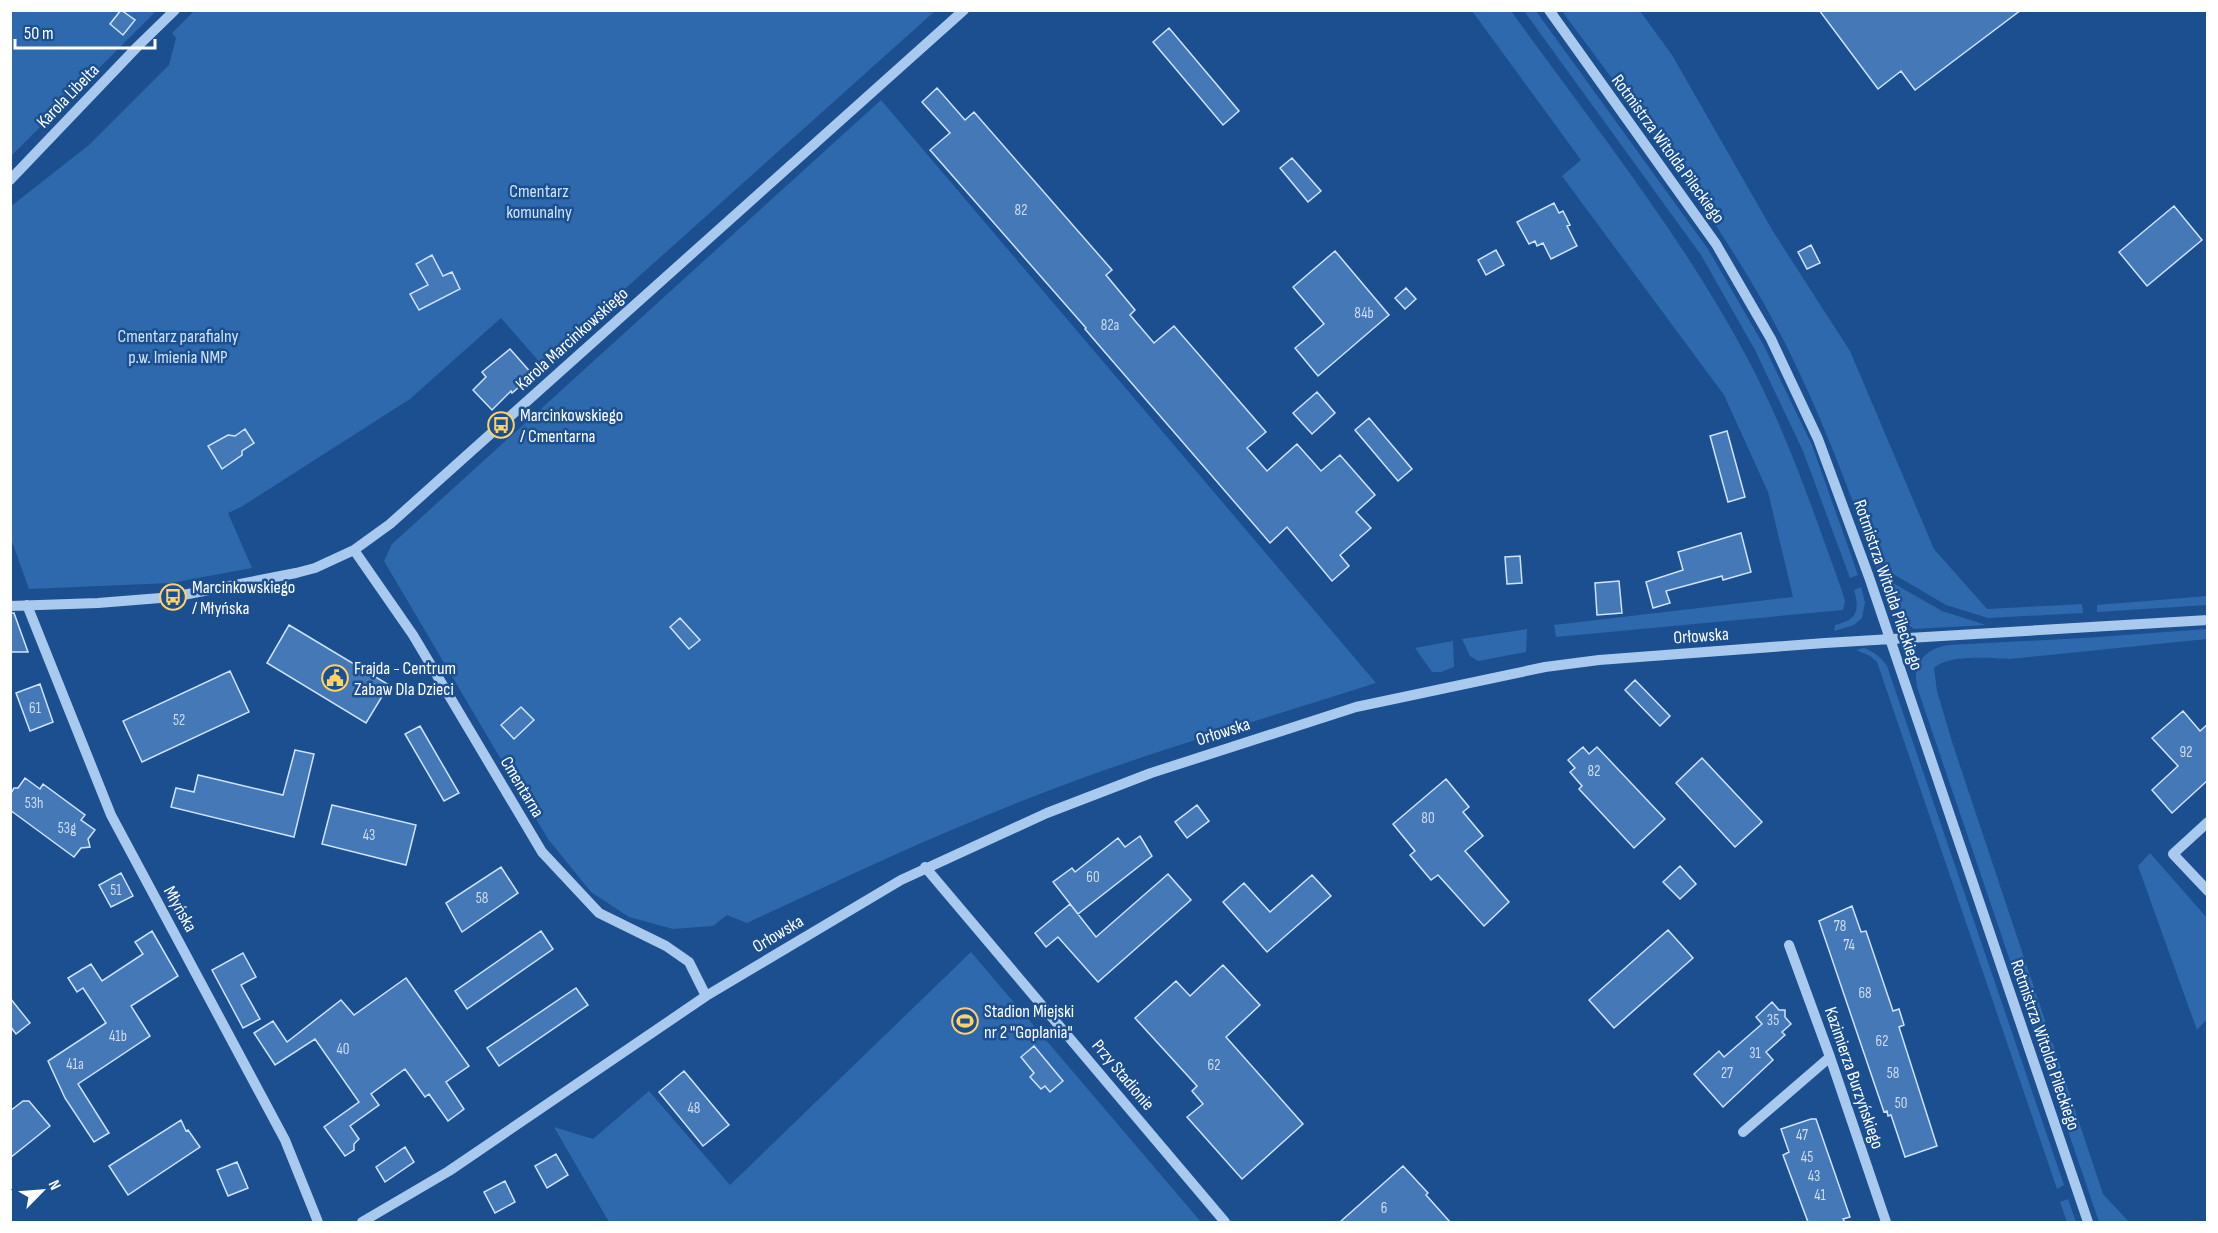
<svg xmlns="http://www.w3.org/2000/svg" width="2218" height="1233" font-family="'Sofia Sans Condensed',sans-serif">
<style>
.green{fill:#2e69ad}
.building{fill:#4478b7;stroke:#cfe3fa;stroke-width:1.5}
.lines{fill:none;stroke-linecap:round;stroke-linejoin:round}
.minor{stroke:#a9c9ee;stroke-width:10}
.labels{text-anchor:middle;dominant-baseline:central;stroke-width:5;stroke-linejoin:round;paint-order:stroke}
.number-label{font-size:15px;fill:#d0dded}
.street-label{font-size:18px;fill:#fff;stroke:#1b4f8f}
.park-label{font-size:18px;fill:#cfe3fa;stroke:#1b4f8f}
.poi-label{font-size:18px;fill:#fff;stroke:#1b4f8f;text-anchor:start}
</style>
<rect width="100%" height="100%" fill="#1b4f8f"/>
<path class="green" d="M11 11H156L11 156Z
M194 11H935L607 305 543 366 501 318 410 399 241 507 228 513 252 568 171 583 29 589 10 536V207L89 145 169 65 176 38 172 33Z
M1472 11H1511C1591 122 1679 231 1744 352 1785 427 1812 508 1841 588L1845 601 1843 610 1556 637 1554 625 1793 597 1768 492 1724 395 1562 176 1581 160Z
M1524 11H1536L1708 249 1763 344 1812 445 1858 575 1850 578 1803 451 1755 350 1701 255Z
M1562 11H1640L1672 55 1774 233 1850 351 1934 549 1987 609 2082 604 2083 613 1988 618 1946 605 1883 568 1877 569C1845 478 1811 387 1763 302 1704 199 1632 106 1562 11Z
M881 100 1376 683C1276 715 1176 744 1077 780 964 821 856 872 747 923L727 915 713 926 673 929 629 917 591 892 548 839 384 561 392 544Z
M1886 579 1942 611 1986 625 1914 629 1896 616 1882 581Z
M1861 587 1865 602 1862 618 1854 625 1834 631 1835 625C1857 620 1860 611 1854 590Z
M2207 596V605L2097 612V605Z
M1527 629 1526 652 1478 661 1470 656 1462 639Z
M2207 629V639L2010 659C1992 658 1948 654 1934 668L1937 691 1953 745 2103 1194 2129 1222H2099L1917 687C1912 663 1926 648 1949 645L2084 638Z
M1453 641 1454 667 1441 672H1432L1415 648Z
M1864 648C1874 652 1881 657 1887 666L2064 1185 2057 1189 1877 662 1870 656 1856 650Z
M2150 853 2207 918V1019L2197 1030 2138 866Z
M971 952 1201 1222H609L554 1127 593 1139 649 1091 730 1185Z
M2068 1199 2076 1222H2067L2060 1202Z"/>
<path class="building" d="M121 10 135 20 123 35 110 24Z
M1819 10H2021L1915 90 1901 71 1878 89Z
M1169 28 1239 111 1223 125 1153 42Z
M937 88 965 120 974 112 1112 270 1106 275 1135 310 1130 315 1154 343 1174 326 1266 432 1247 448 1267 471 1297 444 1321 471 1340 455 1375 495 1356 512 1371 528 1340 555 1349 566 1332 581 1287 527 1270 543 1103 350 1085 329 1086 328 930 150 950 133 922 102Z
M1292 158 1321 191 1308 202 1280 168Z
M1554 203 1559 213 1563 211 1570 225 1567 226 1577 246 1551 259 1543 243 1537 246 1535 241 1529 244 1517 222Z
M2174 206 2202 240 2147 286 2119 252Z
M1811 245 1820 263 1807 269 1798 252Z
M1496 250 1504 265 1486 275 1478 260Z
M1335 251 1389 315 1318 376 1295 348 1324 324 1293 287Z
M432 255 443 276 452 272 460 289 419 310 410 294 428 285 416 264Z
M1406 288 1416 299 1405 309 1395 298Z
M510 349 533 375 512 393 511 391 492 410 473 390 486 377 482 372Z
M1317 392 1335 413 1312 434 1293 413Z
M1369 418 1412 469 1398 481 1355 430Z
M245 429 254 443 242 451V455L222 469 208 446 228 435 235 436Z
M1727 431 1745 497 1728 502 1710 436Z
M1741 533 1751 572 1723 580 1722 576 1666 591 1670 603 1653 608 1646 582 1683 570 1678 552Z
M1520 556 1522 583 1507 584 1505 557Z
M1619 581 1622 613 1597 615 1595 583Z
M10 613H14L28 652H10Z
M680 618 700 640 689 649 670 627Z
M289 625 389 685 366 723 267 663Z
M230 671 249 712 142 762 123 721Z
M1635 680 1670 716 1660 726 1625 690Z
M40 684 53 722 30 731 16 693Z
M521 707 534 720 514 739 501 725Z
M2183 711 2200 731 2208 724V780L2172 813 2152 790 2178 766 2152 738Z
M420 726 459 793 444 801 405 734Z
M1583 747 1589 754 1597 747 1665 819 1634 848 1579 789 1582 786 1570 772 1575 768 1568 760Z
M295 750 314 754 294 837 171 807 176 788 194 792 198 775 283 795Z
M1702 758 1762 822 1735 847 1676 783Z
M25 778 40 789 43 784 85 815 81 820 95 830 88 839 90 847 81 848 74 857 10 810 11 793 14 788H18Z
M1446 779 1469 807 1463 812 1483 836 1465 851 1509 902 1484 926 1438 875 1431 880 1410 855 1415 851 1393 824Z
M332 805 416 825 406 865 322 844Z
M1197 805 1209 821 1187 838 1175 822Z
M1140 836 1152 856 1078 914 1053 882 1072 868 1075 872 1118 838 1125 847Z
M1680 866 1696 884 1680 899 1663 882Z
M501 867 518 893 462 932 446 903Z
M121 873 133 896 111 907 99 885Z
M1168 874 1191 900 1098 982 1058 937 1046 947 1035 933 1070 904 1096 937Z
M1312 875 1331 896 1267 952 1223 902 1244 883 1270 912Z
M1852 906 1861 932 1866 931 1893 1011 1899 1009 1904 1025 1899 1027 1937 1146 1905 1157 1891 1115 1888 1116 1887 1111 1884 1112 1819 921Z
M1668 930 1693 958 1614 1028 1589 1000Z
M152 931 178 976 131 1006 150 1036 78 1084 109 1133 94 1142 65 1098 48 1061 106 1023 83 988 77 992 68 978 91 964 102 981 143 954 135 942Z
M541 931 553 949 467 1009 455 991Z
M243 953 256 977 241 985 260 1019 243 1028 212 970Z
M1223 965 1260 1005 1226 1037 1303 1124 1242 1179 1187 1117 1203 1104 1192 1091 1197 1086 1135 1018 1176 981 1190 996Z
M406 978 469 1066 446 1082 464 1109 448 1121 429 1094 425 1097 405 1069 371 1094 379 1105 350 1126 359 1139 354 1144V1150L345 1156 324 1127 359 1102 315 1039 275 1065 254 1033 273 1021 287 1042 341 1000 354 1015Z
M576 988 588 1005 499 1066 487 1048Z
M10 998 30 1023 16 1034 10 1026Z
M1772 1002 1779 1010H1785V1017L1791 1024 1782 1032 1785 1035 1766 1052 1773 1060 1723 1107 1694 1074 1719 1051 1724 1057 1762 1024 1756 1017Z
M1034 1046 1063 1081 1050 1092 1045 1086 1041 1089 1030 1077 1034 1073 1021 1057Z
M684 1071 729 1125 703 1146 659 1092Z
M23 1101H29L50 1126 10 1158V1111Z
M1811 1119H1816L1850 1217 1843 1219 1845 1222H1808L1783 1155 1789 1152 1781 1129Z
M181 1120 186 1131 188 1130 200 1147 128 1195 109 1166Z
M405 1147 414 1162 385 1182 376 1167Z
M556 1154 568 1175 547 1188 535 1166Z
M237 1162 248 1188 228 1196 217 1170Z
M1403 1166 1428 1193 1426 1195 1450 1222H1340Z
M505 1181 515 1202 495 1213 484 1192Z"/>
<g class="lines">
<path class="minor" d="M1549 10 1716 244 1771 339 1818 439 1869 577 2088 1222
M10 180 138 46 175 10
M354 550 413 635 542 852 599 913 666 946 689 962 706 996
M27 605 111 815 285 1140 318 1222
M10 606 98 603 173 597 296 573 315 568 354 550 390 524 964 10
M2208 822 2173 854 2208 891
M925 867 1225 1222
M1789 945 1830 1057 1886 1222
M1743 1132 1830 1057
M362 1222 449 1171 706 996 901 880 1047 813 1151 773 1356 707 1545 667 1599 660 1825 643 2208 620"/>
</g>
<defs>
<g id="bus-ring" transform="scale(1.35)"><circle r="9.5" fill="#1b4f8f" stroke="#ffd166" stroke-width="1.5"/><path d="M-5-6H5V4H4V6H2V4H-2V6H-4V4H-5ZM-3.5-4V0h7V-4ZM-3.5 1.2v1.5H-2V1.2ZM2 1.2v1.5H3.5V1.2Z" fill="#ffd166"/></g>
<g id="civic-ring" transform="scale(1.35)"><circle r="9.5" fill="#1b4f8f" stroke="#ffd166" stroke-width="1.5"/><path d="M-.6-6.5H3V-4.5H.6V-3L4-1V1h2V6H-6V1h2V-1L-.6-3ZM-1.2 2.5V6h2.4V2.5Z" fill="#ffd166"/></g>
<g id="stadium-ring" transform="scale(1.35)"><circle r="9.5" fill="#1b4f8f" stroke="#ffd166" stroke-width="1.5"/><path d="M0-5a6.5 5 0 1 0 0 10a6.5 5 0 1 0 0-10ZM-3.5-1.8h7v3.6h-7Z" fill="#ffd166"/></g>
</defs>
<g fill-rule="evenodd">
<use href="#bus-ring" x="501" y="425"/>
<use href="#bus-ring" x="173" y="597"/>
<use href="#civic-ring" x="335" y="678"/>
<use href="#stadium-ring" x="965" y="1021"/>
</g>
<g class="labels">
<g class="number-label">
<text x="1021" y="210">82</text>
<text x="1364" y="313">84b</text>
<text x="1110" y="325">82a</text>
<text x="35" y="708">61</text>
<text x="179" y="720">52</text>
<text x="2186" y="752">92</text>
<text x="1594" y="771">82</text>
<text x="34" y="803">53h</text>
<text x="1428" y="818">80</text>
<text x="67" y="828">53g</text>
<text x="369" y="835">43</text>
<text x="1093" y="877">60</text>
<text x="116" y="890">51</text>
<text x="482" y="898">58</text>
<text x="1840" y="926">78</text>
<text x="1849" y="945">74</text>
<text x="1865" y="993">68</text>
<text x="1773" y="1020">35</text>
<text x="118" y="1036">41b</text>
<text x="1882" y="1041">62</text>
<text x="343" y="1049">40</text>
<text x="1755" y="1053">31</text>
<text x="75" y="1064">41a</text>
<text x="1214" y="1065">62</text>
<text x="1727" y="1073">27</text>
<text x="1893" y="1073">58</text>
<text x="1901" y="1103">50</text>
<text x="694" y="1108">48</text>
<text x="1802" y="1135">47</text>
<text x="1807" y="1157">45</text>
<text x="1814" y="1176">43</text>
<text x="1820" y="1195">41</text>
<text x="1384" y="1208">6</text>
</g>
<g class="street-label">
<text transform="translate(68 96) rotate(-46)">Karola Libelta</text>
<text transform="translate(1668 149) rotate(54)">Rotmistrza Witolda Pileckiego</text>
<text transform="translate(572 339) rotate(-42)">Karola Marcinkowskiego</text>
<text transform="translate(1888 585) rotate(71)">Rotmistrza Witolda Pileckiego</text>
<text transform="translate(1701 636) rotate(-4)">Orłowska</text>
<text transform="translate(1223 732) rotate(-18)">Orłowska</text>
<text transform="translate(522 787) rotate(59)">Cmentarna</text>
<text transform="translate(180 909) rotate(61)">Młyńska</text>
<text transform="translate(778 934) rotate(-31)">Orłowska</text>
<text transform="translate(2045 1045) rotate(71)">Rotmistrza Witolda Pileckiego</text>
<text transform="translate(1123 1075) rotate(50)">Przy Stadionie</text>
<text transform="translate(1854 1078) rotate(71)">Kazimierza Burzyńskiego</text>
</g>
<g class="park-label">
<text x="539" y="191">Cmentarz<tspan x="539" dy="21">komunalny</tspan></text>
<text x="178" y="336">Cmentarz parafialny<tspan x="178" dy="21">p.w. Imienia NMP</tspan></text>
</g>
<g class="poi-label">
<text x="520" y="415">Marcinkowskiego<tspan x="520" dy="21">/ Cmentarna</tspan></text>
<text x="192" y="587">Marcinkowskiego<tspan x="192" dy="21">/ Młyńska</tspan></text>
<text x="354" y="668">Frajda - Centrum<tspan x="354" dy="21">Zabaw Dla Dzieci</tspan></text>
<text x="984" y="1011">Stadion Miejski<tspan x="984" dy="21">nr 2 "Goplania"</tspan></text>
</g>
</g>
<rect width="2218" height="1233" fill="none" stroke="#ffffff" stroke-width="24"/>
<g transform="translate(42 1191) rotate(65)" stroke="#1b4f8f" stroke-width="4.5" paint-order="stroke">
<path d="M0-4.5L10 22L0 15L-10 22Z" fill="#ffffff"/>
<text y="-9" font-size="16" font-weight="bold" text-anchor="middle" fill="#ffffff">N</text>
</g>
<path d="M15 39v9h140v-9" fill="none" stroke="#ffffff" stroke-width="3"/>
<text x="24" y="39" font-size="18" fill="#ffffff" stroke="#1b4f8f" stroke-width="4.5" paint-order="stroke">50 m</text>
</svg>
